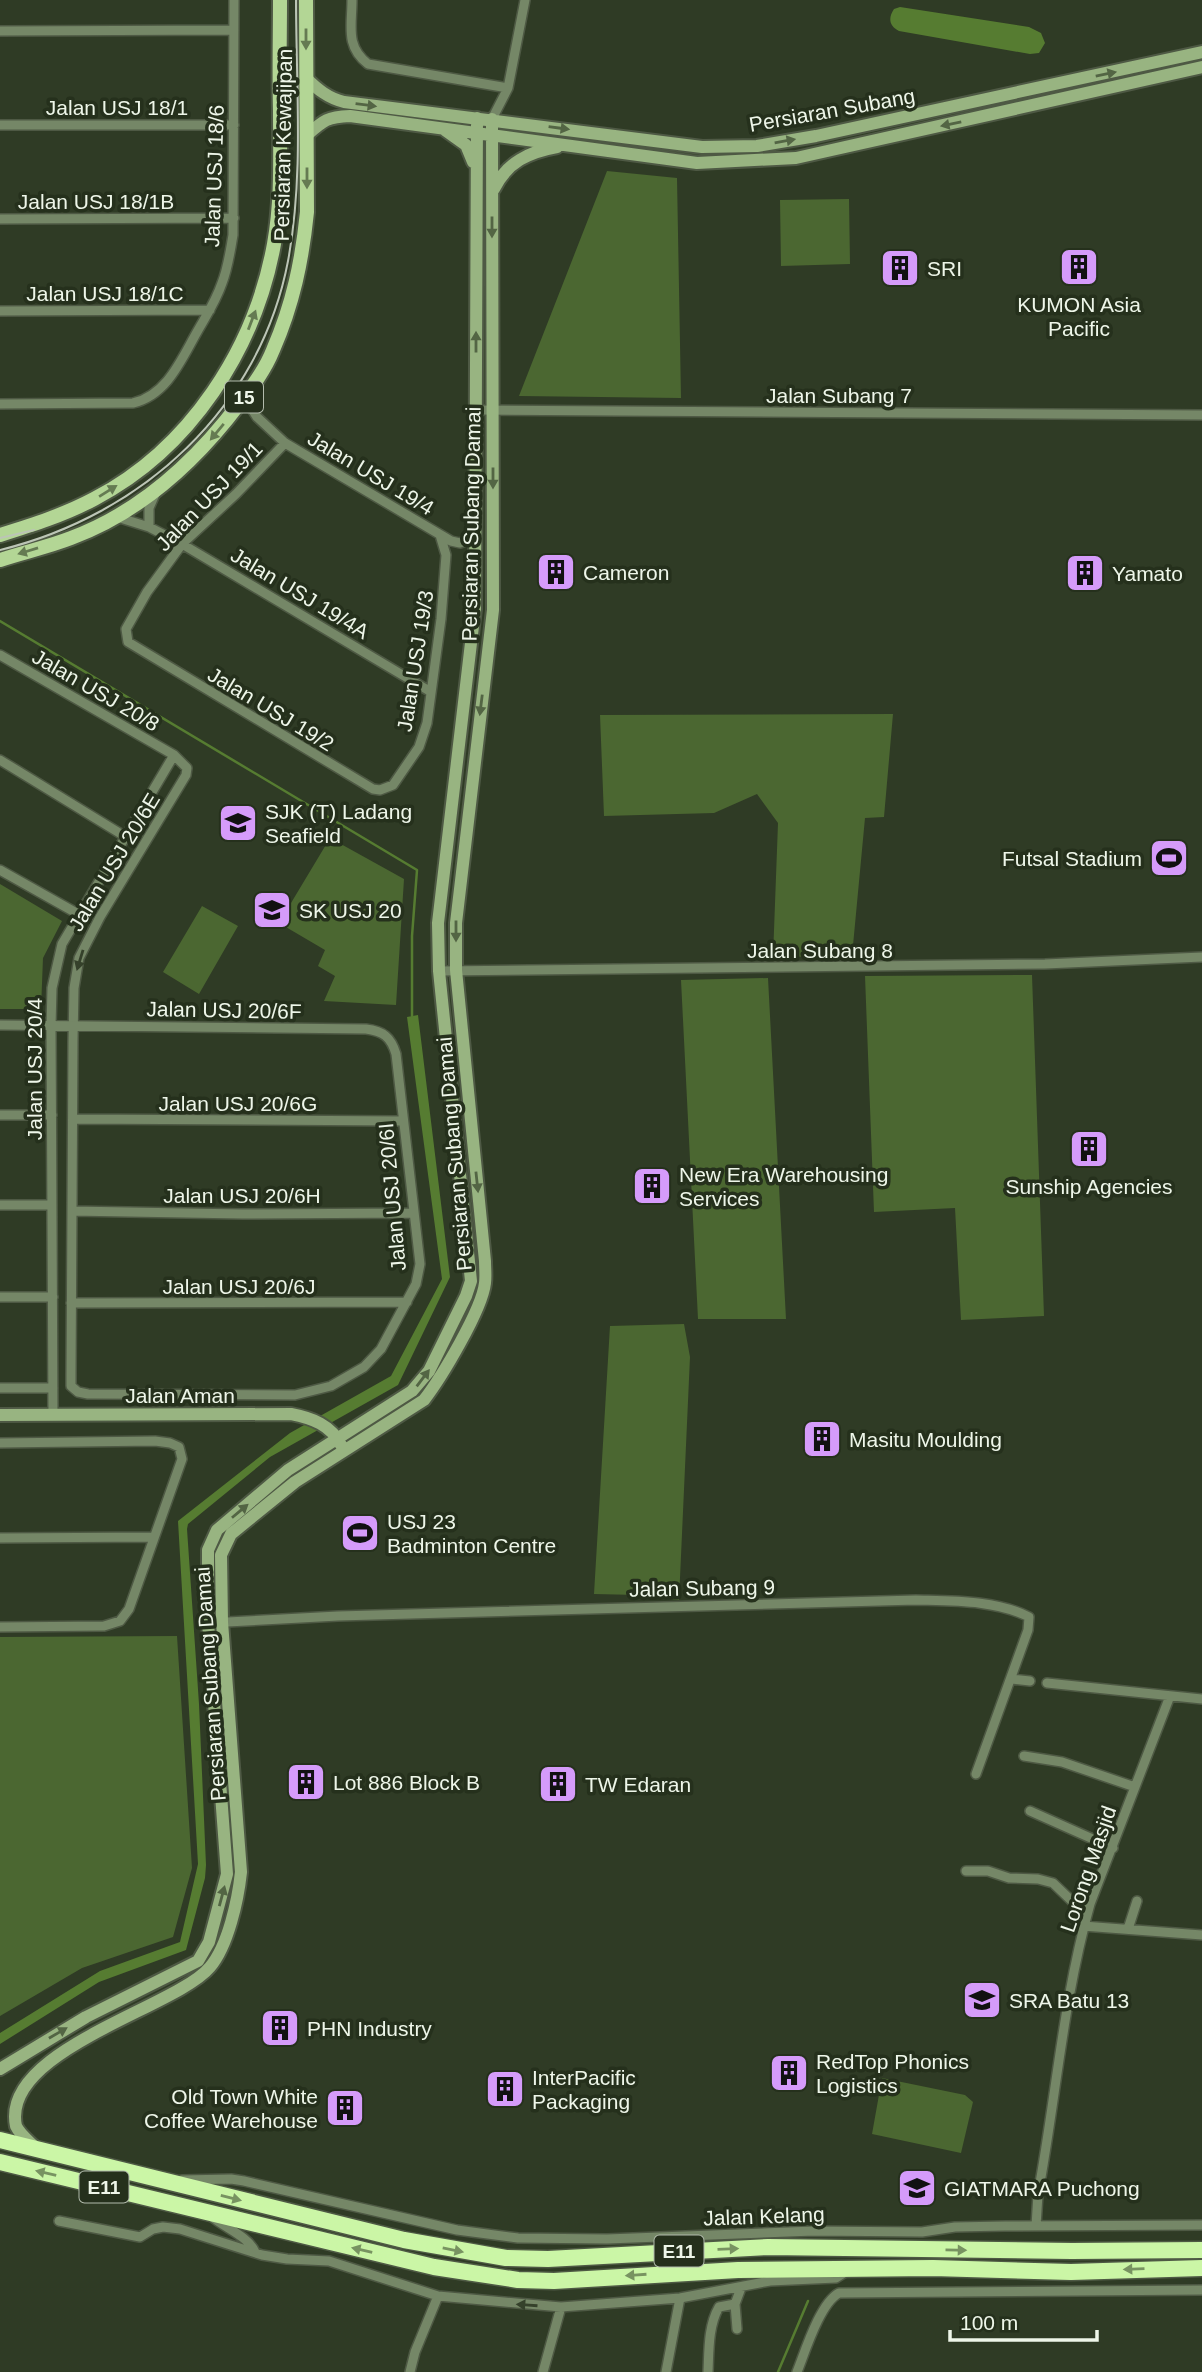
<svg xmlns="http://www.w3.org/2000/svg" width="1202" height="2372" font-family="Arial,sans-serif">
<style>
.green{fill:#4b6731}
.water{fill:#567c31}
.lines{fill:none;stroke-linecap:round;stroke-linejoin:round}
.stream{stroke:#567c31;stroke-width:2.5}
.street-casing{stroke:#4e5944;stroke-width:12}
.secondary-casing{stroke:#4e5944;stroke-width:16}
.primary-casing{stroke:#4e5944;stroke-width:18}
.highway-casing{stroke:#4e5944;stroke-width:19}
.street{stroke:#758767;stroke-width:9}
.secondary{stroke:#98b481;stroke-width:12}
.primary{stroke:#b3d695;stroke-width:14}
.highway{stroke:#cbf6a6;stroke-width:16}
.tram{stroke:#bcc5b6;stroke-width:2}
.oneway{fill:#657b52}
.oneway2{fill:#536544}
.oneway3{fill:#35412b}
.oneway4{fill:#789361}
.labels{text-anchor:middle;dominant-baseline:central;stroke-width:7;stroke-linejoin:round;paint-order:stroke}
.shield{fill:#25301c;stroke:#b2bbac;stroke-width:2}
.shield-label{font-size:19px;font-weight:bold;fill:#eef6e9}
.street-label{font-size:21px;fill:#eef6e9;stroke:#25301c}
.poi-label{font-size:21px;fill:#eef6e9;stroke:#25301c;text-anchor:start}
</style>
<rect width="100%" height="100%" fill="#2f3b25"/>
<path class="green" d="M607 171 677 178 681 398 519 396Z
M849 199 850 264 781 266 780 200Z
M893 714 884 817 865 818 852 956 773 957 778 823 757 794 714 813 604 816 600 715Z
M330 838 404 879 396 1005 324 1001 335 976 318 966 325 950 279 923Z
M0 884 62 921 43 958 41 1009H0Z
M202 906 238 926 199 994 163 972Z
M1032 975 1044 1316 961 1320 955 1208 874 1212 865 976Z
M768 978 786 1319H698L681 980Z
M684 1324 690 1357 679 1600 638 1595 594 1594 610 1326Z
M177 1636 192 1868 173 1937 82 1968 0 2016V1637Z
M882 2078 965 2095 973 2102 961 2153 872 2134Z"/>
<path class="water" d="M900 7 1029 27 1041 33 1045 43 1039 53 1030 54 899 31C889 26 888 18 894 9Z
M418 1015 450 1277 398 1385 270 1457 188 1524 187 1529 199 1704 206 1865 205 1878 186 1950 99 1982 0 2044V2033L100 1971 180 1942 198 1864 178 1521 290 1433 391 1376 442 1279 407 1017Z"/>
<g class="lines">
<path class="stream" d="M0 621 417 870 412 936V1016
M778 2372 808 2301"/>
<g class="street-casing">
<path id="street" d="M352 0C352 26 345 46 368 64L508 88
M0 31 234 30
M492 119 508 88 525 0
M0 125H234
M0 219 234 218
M0 311 210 310
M249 391 250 406 257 417 285 443 451 541 460 543 469 540 474 531
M0 404 133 403C167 395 181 360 197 332 206 316 216 301 222 283 228 268 230 252 233 235L234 0
M476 410 1202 415
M285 443 236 494 182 544 147 592 126 629 128 642 373 789 380 790 393 785 419 747 427 723 441 619 446 555 440 535
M117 517 149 527 182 544 431 692
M149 527V508L156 492
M0 655 174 755 187 768 186 775 100 917 79 958 74 988 73 1041 71 1374V1386L78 1392 88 1394 295 1395 331 1386 364 1367 381 1349 416 1284 420 1264 396 1054C391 1037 383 1031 366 1029L0 1025
M0 760 126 837
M0 870 80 915
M439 971 1045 964 1202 957
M0 1115H52
M73 1119 402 1121
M0 1205H52
M72 1211 242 1214 412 1213
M0 1297H53
M71 1303 407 1302
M0 1388H53
M53 1415 51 1026 52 988 62 944 174 755
M0 1443 155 1441 170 1443 179 1447 182 1459 129 1609 120 1621 104 1626 0 1627
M0 1538 154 1537
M208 1623 338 1616 916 1600C953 1601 996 1600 1029 1617L1028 1630 976 1774
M1012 1679 1030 1681
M1047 1683 1202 1699
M1024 1756 1062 1762 1135 1787
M1030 1811 1113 1848
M966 1871H988L1009 1878 1038 1879 1053 1883 1076 1905 1087 1912
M1083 1926 1202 1935
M1128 1929 1137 1901
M182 2180 231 2179 244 2181 457 2230 518 2238 607 2239 814 2231 922 2232 955 2227 1005 2226 1202 2225
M211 2216C225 2228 248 2236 255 2252
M59 2221 140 2237 153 2229 163 2227 180 2229 262 2255 287 2259 329 2261 438 2296 561 2307 680 2298 770 2281 836 2278 847 2271
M1036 2226 1038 2194C1056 2098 1063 2000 1090 1904L1170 1696
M735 2304 737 2329
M410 2372 415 2352 438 2296
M543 2372 561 2307
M666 2372 680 2298
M708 2372C709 2351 708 2326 719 2307L735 2304 741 2288
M797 2372C805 2352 820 2303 839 2293L1202 2290"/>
</g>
<g class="secondary-casing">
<path id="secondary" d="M306 78C317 89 328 98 344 102L702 147 757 146 816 136 1202 52
M445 130 466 145 473 162
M307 135C324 120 327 117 350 116L697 163 796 158 1202 67
M494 189C507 162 529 152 557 147
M0 1415 291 1414C312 1418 331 1425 341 1445
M0 2069 86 2017 198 1961 209 1942 227 1874 208 1623V1550L217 1530 288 1470 412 1391 429 1371 466 1296 471 1281 439 971 438 923 475 609 477 118
M37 2149C30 2142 20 2135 16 2126 0 2050 176 2008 210 1967 228 1946 238 1900 241 1872L222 1622 221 1555 231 1534 295 1482 424 1400C441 1378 482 1310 485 1283 486 1276 485 1268 485 1261L456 970V923L493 610 492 119"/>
</g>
<g class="primary-casing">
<path id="primary" d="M0 535C32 525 64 515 94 499 190 449 255 349 274 244 282 200 280 156 280 111 279 74 280 37 280 0
M0 560C24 552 48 547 71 538 141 512 195 462 239 404 252 387 265 370 273 350 293 304 302 261 307 212L306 0"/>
</g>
<g class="highway-casing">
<path id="highway" d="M0 2140 404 2240 506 2258 548 2259 768 2247 1072 2251 1202 2250
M0 2162 434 2267 518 2280 554 2281 738 2270 933 2268 1071 2272 1202 2268"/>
</g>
<use href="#street" class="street"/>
<use href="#secondary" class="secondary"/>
<use href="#primary" class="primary"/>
<use href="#highway" class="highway"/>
<path class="tram" d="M0 538 34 530
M0 550C143 515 260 408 288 261 304 176 296 86 296 0"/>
</g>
<defs><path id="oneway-solid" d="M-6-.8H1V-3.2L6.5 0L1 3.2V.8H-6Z" transform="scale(1.75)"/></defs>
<g class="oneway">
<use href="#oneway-solid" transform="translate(306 39) rotate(90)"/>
<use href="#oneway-solid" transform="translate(307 178) rotate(90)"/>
<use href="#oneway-solid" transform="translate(252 320) rotate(-69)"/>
<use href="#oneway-solid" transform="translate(217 432) rotate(130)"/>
<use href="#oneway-solid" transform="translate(108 491) rotate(-32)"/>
<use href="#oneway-solid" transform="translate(28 551) rotate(163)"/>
</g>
<g class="oneway2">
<use href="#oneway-solid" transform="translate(1106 74) rotate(-12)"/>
<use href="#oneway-solid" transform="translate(366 105) rotate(7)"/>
<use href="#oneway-solid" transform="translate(951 124) rotate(168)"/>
<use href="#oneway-solid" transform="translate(559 128) rotate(8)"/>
<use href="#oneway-solid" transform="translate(785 141) rotate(-10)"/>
<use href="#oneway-solid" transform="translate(492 227) rotate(90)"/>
<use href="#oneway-solid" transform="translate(476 342) rotate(-90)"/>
<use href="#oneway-solid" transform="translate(493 478) rotate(90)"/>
<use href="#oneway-solid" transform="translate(481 705) rotate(97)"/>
<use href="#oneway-solid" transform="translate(456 931) rotate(90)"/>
<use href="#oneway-solid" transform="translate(477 1182) rotate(84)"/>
<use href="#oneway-solid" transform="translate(423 1378) rotate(-53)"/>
<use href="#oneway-solid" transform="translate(240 1511) rotate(-40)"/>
<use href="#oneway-solid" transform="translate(222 1896) rotate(-75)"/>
<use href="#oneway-solid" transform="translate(58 2033) rotate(-30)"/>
</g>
<g class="oneway3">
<use href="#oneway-solid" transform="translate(80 960) rotate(107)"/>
<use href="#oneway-solid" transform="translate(527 2305) rotate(-176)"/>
</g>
<g class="oneway4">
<use href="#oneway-solid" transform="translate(46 2173) rotate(-167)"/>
<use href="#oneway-solid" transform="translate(231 2198) rotate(14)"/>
<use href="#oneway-solid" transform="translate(728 2249) rotate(-2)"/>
<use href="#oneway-solid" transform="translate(362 2250) rotate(-167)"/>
<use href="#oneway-solid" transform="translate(453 2250) rotate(11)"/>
<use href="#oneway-solid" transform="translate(956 2250) rotate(1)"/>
<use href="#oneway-solid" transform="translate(1134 2269) rotate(178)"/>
<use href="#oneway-solid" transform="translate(636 2275) rotate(176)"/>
</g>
<defs>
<g id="building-square" transform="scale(2.0125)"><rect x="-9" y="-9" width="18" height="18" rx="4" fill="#d59bfa" stroke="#25301c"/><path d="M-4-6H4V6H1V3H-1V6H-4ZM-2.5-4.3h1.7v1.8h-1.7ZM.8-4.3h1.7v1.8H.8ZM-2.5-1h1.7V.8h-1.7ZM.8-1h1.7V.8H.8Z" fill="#111"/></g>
<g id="school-square" transform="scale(2.0125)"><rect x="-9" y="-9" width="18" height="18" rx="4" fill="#d59bfa" stroke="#25301c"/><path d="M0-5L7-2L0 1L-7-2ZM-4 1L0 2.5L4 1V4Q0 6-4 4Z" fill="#111"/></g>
<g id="stadium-square" transform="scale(2.0125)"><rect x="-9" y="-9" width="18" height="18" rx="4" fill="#d59bfa" stroke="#25301c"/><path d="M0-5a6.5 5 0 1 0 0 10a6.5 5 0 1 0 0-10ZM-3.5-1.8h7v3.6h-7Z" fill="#111"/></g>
<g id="university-square" transform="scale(2.0125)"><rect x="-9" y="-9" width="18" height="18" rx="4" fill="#d59bfa" stroke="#25301c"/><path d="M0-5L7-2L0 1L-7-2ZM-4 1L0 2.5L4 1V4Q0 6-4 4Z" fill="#111"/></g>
</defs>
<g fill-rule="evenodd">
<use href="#building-square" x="1079" y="267"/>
<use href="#building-square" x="900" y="268"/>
<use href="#building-square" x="556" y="572"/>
<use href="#building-square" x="1085" y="573"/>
<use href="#school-square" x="238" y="823"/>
<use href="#stadium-square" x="1169" y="858"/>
<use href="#school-square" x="272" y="910"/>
<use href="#building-square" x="1089" y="1149"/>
<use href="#building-square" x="652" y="1186"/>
<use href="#building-square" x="822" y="1439"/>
<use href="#stadium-square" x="360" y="1533"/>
<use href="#building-square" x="306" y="1782"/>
<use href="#building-square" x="558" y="1784"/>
<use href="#school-square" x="982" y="2000"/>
<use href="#building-square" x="280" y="2028"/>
<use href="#building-square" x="789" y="2073"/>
<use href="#building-square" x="505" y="2089"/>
<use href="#building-square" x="345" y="2108"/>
<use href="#university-square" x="917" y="2188"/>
</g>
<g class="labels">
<g class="shield">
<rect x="225" y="381.5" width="38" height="31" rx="5"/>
<rect x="79.5" y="2171.5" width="49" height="31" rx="5"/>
<rect x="654.5" y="2235.5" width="49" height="31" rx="5"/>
</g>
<g class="shield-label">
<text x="244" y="397">15</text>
<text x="104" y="2187">E11</text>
<text x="679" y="2251">E11</text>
</g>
<g class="street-label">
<text x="117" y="107">Jalan USJ 18/1</text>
<text transform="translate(832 110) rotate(-10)">Persiaran Subang</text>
<text transform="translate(283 145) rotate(-89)">Persiaran Kewajipan</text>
<text transform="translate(214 176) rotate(-88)">Jalan USJ 18/6</text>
<text x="96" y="201">Jalan USJ 18/1B</text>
<text x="105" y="293">Jalan USJ 18/1C</text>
<text x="839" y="395">Jalan Subang 7</text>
<text transform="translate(371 473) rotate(31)">Jalan USJ 19/4</text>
<text transform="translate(209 496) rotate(-46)">Jalan USJ 19/1</text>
<text transform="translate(471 524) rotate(-89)">Persiaran Subang Damai</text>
<text transform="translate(300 593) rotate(31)">Jalan USJ 19/4A</text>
<text transform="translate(415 661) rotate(-81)">Jalan USJ 19/3</text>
<text transform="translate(96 690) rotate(30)">Jalan USJ 20/8</text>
<text transform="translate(271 709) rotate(31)">Jalan USJ 19/2</text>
<text transform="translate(114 862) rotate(-59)">Jalan USJ 20/6E</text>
<text x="820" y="950">Jalan Subang 8</text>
<text transform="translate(224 1010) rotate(1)">Jalan USJ 20/6F</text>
<text transform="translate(34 1069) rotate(-90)">Jalan USJ 20/4</text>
<text x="238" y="1103">Jalan USJ 20/6G</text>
<text transform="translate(454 1154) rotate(-95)">Persiaran Subang Damai</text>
<text x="242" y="1195">Jalan USJ 20/6H</text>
<text transform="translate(392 1197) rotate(-95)">Jalan USJ 20/6I</text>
<text x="239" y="1286">Jalan USJ 20/6J</text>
<text x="180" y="1395">Jalan Aman</text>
<text transform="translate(702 1588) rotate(-1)">Jalan Subang 9</text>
<text transform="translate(210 1684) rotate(-94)">Persiaran Subang Damai</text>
<text transform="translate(1088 1869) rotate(-71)">Lorong Masjid</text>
<text transform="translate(764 2216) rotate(-2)">Jalan Kelang</text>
</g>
<g class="poi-label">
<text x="927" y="268">SRI</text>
<text x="1079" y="304" text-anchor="middle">KUMON Asia<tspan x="1079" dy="24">Pacific</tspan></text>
<text x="583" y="572">Cameron</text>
<text x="1112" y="573">Yamato</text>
<text x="265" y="811">SJK (T) Ladang<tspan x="265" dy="24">Seafield</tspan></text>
<text x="1142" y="858" text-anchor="end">Futsal Stadium</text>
<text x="299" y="910">SK USJ 20</text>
<text x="679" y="1174">New Era Warehousing<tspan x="679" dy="24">Services</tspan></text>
<text x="1089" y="1186" text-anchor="middle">Sunship Agencies</text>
<text x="849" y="1439">Masitu Moulding</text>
<text x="387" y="1521">USJ 23<tspan x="387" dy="24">Badminton Centre</tspan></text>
<text x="333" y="1782">Lot 886 Block B</text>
<text x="585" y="1784">TW Edaran</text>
<text x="1009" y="2000">SRA Batu 13</text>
<text x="307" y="2028">PHN Industry</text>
<text x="816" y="2061">RedTop Phonics<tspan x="816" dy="24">Logistics</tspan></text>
<text x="532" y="2077">InterPacific<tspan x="532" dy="24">Packaging</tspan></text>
<text x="318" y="2096" text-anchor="end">Old Town White<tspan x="318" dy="24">Coffee Warehouse</tspan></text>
<text x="944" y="2188">GIATMARA Puchong</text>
</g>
</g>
<path d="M950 2330v10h147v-10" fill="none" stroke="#eef6e9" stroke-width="3.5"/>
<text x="960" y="2330" font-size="21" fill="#eef6e9" stroke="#25301c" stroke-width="5" paint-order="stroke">100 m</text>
</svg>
